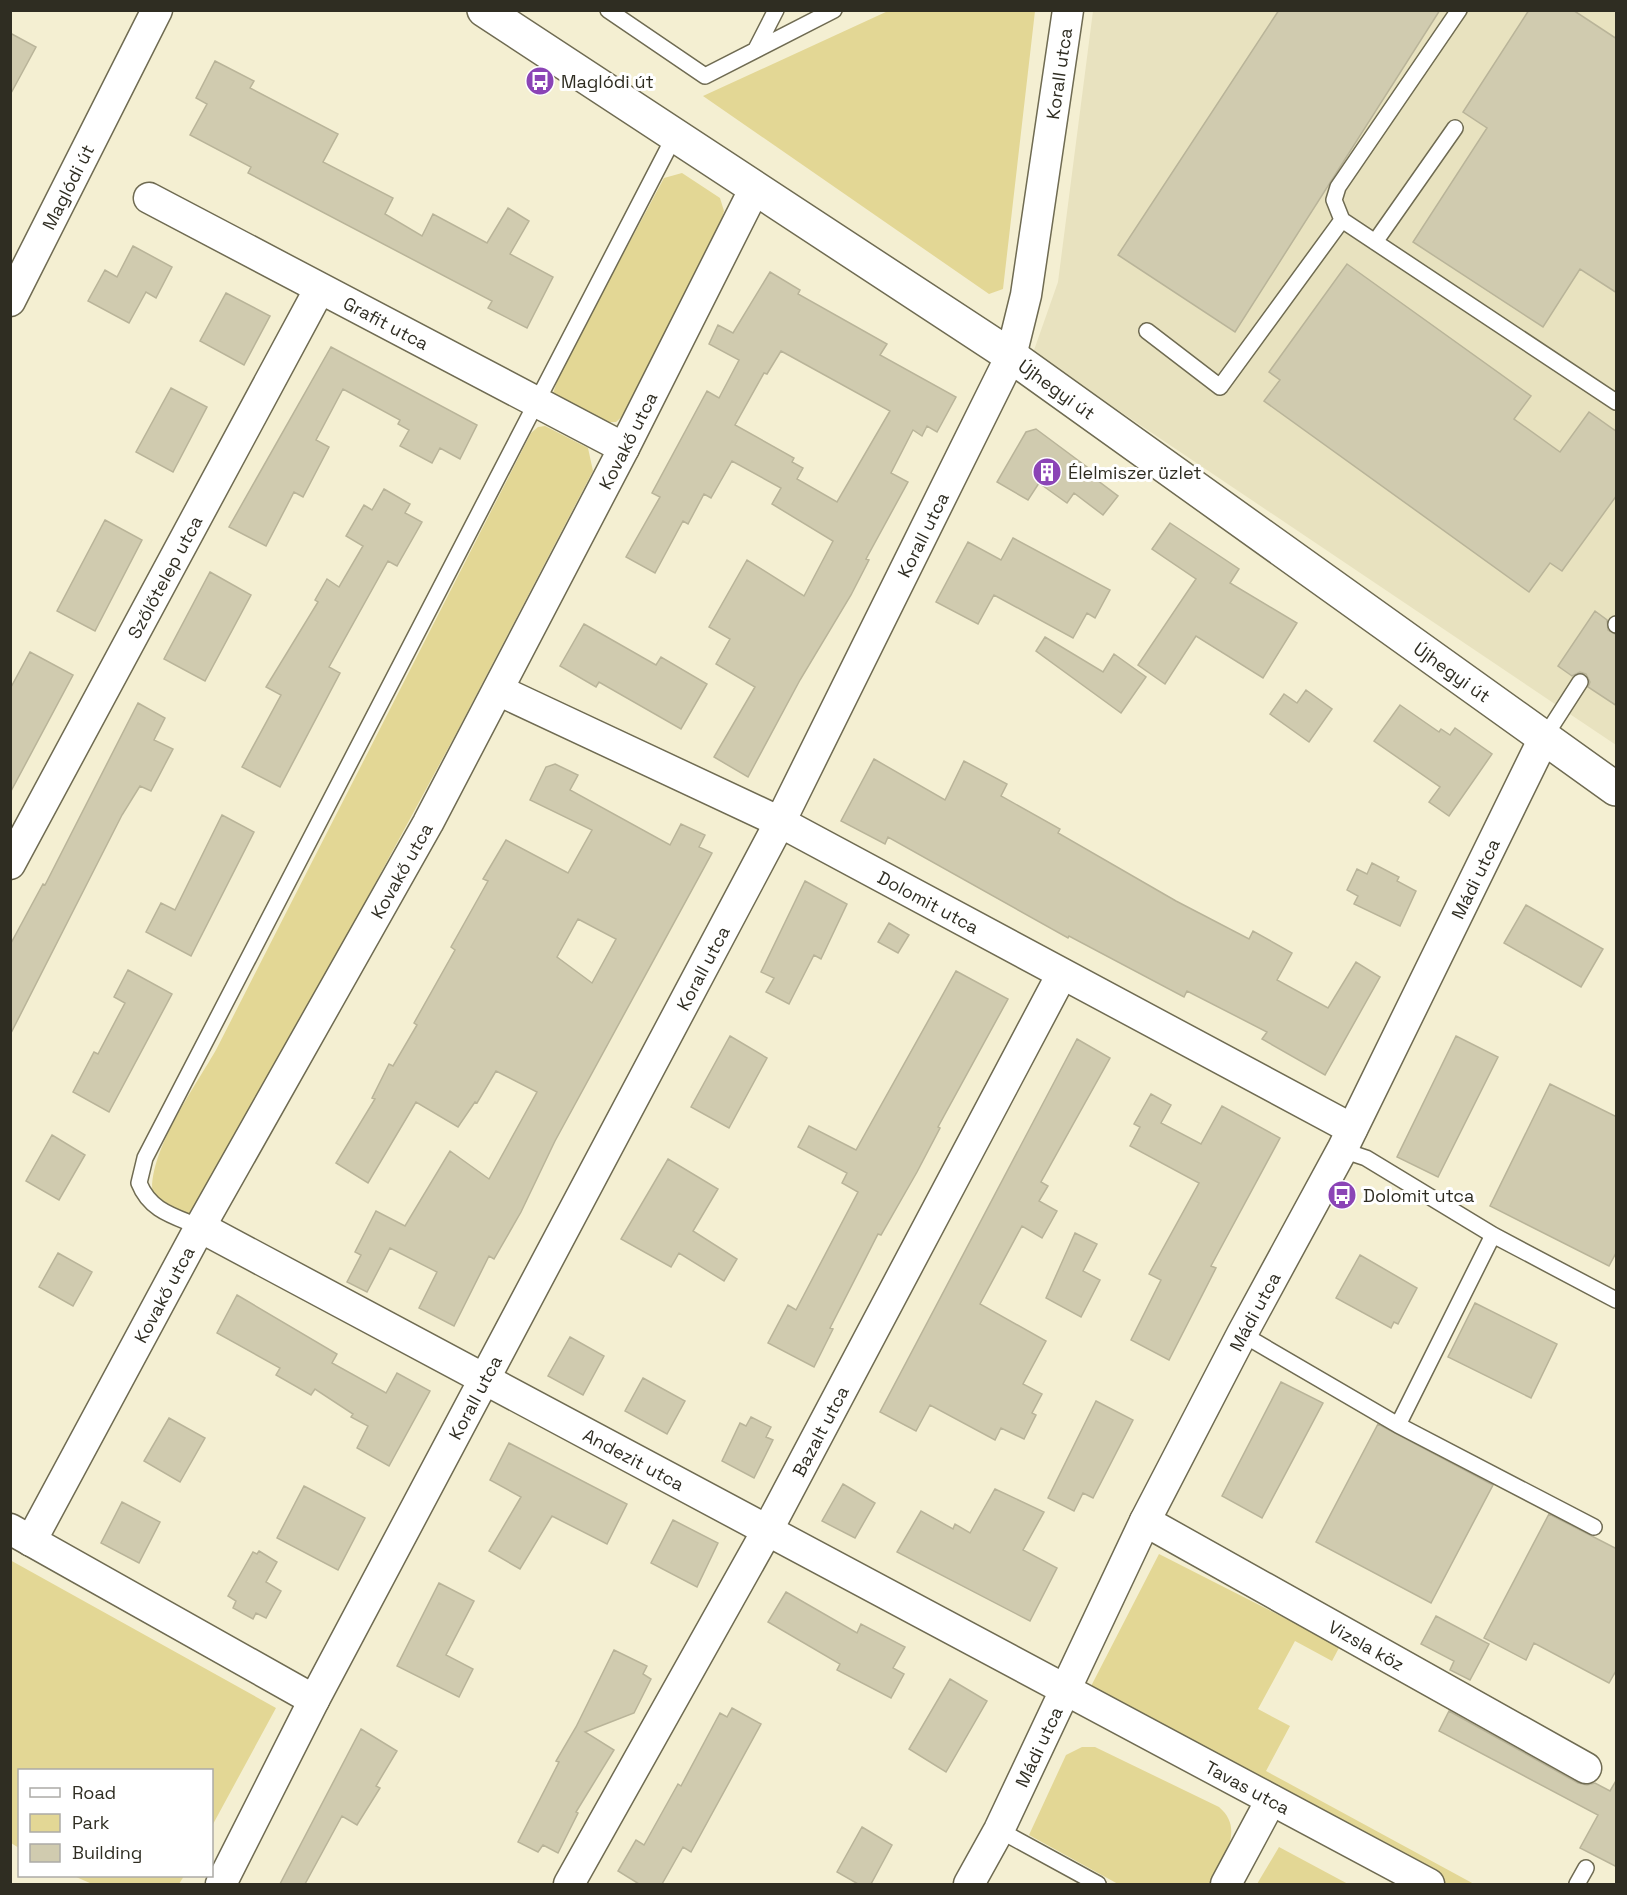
<svg xmlns="http://www.w3.org/2000/svg" width="1627" height="1895" font-family="'Space Grotesk',sans-serif">
<style>
.built{fill:#e8e2bf}
.green{fill:#e3d795}
.building{fill:#d0cbaf;stroke:#b9b499;stroke-width:1.5;fill-rule:evenodd}
.lines{fill:none;stroke-linecap:round;stroke-linejoin:round}
.lane-casing{stroke:#6f6b52;stroke-width:18}
.street-casing{stroke:#6f6b52;stroke-width:33}
.secondary-casing{stroke:#6f6b52;stroke-width:36}
.lane{stroke:#fff;stroke-width:15}
.street{stroke:#fff;stroke-width:30}
.secondary{stroke:#fff;stroke-width:33}
.labels{text-anchor:middle;dominant-baseline:central;stroke-width:6;stroke-linejoin:round;paint-order:stroke}
.street-label{font-size:18px;fill:#2f2d22;stroke:#fff}
.poi-label{font-size:18px;fill:#2f2d22;stroke:#fff;text-anchor:start}
</style>
<rect width="100%" height="100%" fill="#f4efd2"/>
<path class="built" d="M1093 11H1616V745L1033 353 1058 282Z"/>
<path class="green" d="M888 11H1035L1003 289 989 294 703 96Z
M682 173 720 198 724 211 718 232 626 413 616 422H600L552 396 561 370 664 178Z
M545 426 588 448 593 471 458 730 223 1165 189 1219 153 1198C145 1155 196 1086 217 1048L531 433 538 427Z
M1159 1554 1340 1646 1332 1661 1295 1641 1258 1709 1290 1726 1266 1771 1474 1884H1441L1087 1694Z
M10 1560 276 1708 212 1826V1770H20L19 1848 11 1843Z
M1082 1747H1095L1219 1807C1246 1830 1222 1859 1209 1884H1118L1029 1835 1066 1755Z
M1279 1847 1348 1884H1257Z
M74 1876H184L179 1884H92Z"/>
<path class="building" d="M1279 10H1440L1235 332 1118 255Z
M1529 10H1573L1617 39V293L1580 269 1543 327 1413 242 1487 128 1463 112Z
M10 33 36 47 10 95Z
M215 61 254 81 250 88 338 134 323 162 393 198 385 214 422 236 433 214 487 243 508 208 529 221 510 254 553 277 527 328 488 308 492 301 248 173 251 167 190 135 207 104 196 98Z
M133 246 172 267 156 298 146 292 129 323 88 301 105 270 117 277Z
M1347 264 1531 396 1514 419 1560 452 1589 412 1617 432V495L1562 571 1550 563 1529 592 1264 401 1280 380 1269 372Z
M770 272 800 290 798 294 887 344 880 355 956 397 937 432 927 426 922 436 913 430 891 473 908 482 866 559 869 560 851 595 800 680 748 777 714 757 755 687 716 664 730 639 709 627 747 560 804 596 833 541 772 504 781 488 732 461 711 498 704 494 688 524 683 521 655 573 626 557 660 497 652 493 707 391 719 398 739 360 709 344 718 325 733 333ZM781 351 890 411 837 502 797 479 803 468 792 462 794 458 735 425 764 373 767 374Z
M226 293 270 316 244 365 200 341Z
M331 347 477 425 460 459 440 448 432 463 400 446 409 430 398 424 400 420 343 389 316 440 329 447 303 497 294 492 266 546 229 527Z
M171 388 207 407 173 472 136 452Z
M1036 429 1091 470 1089 474 1118 496 1103 515 1074 493 1067 503 1039 483 1028 500 997 482 1026 432Z
M384 489 410 504 405 513 422 522 397 566 388 561 329 667 340 673 280 787 242 767 281 695 266 687 318 602 315 600 327 579 339 587 363 546 346 536 364 505 372 510Z
M105 520 142 540 95 631 57 611Z
M1170 523 1239 569 1230 583 1297 623 1263 678 1196 636 1165 684 1138 665 1196 579 1152 549Z
M1013 538 1110 590 1095 618 1087 613 1073 638 994 595 978 624 936 602 968 542 1001 560Z
M210 572 251 595 205 681 164 659Z
M1595 611 1607 620 1608 630 1617 635V706L1588 687 1590 682 1586 674 1580 672 1572 676 1558 666Z
M584 624 656 665 661 657 707 684 681 729 599 682 596 687 560 666Z
M1045 637 1103 672 1114 654 1146 677 1121 713 1036 651Z
M30 652 73 675 10 793V689Z
M1306 690 1332 709 1309 742 1270 714 1284 694 1297 703Z
M138 703 165 718 154 740 173 749 151 791 140 786 122 815 10 1035V945L43 884 45 885Z
M1400 705 1439 732 1441 729 1450 735 1455 728 1492 754 1449 816 1429 802 1440 787 1374 741Z
M874 759 945 800 964 761 1007 784 1001 796 1060 829 1058 833 1176 901 1249 939 1253 931 1292 953 1277 980 1328 1008 1356 962 1380 977 1325 1075 1262 1039 1267 1032 1187 991 1184 997 1069 936 1068 938 888 837 885 844 841 821Z
M555 764 578 775 570 790 670 845 681 824 705 835 699 847 712 853 555 1141 521 1212 494 1259 489 1256 454 1326 419 1308 437 1272 390 1248 367 1292 347 1282 361 1255 355 1252 376 1211 405 1226 450 1151 489 1179 537 1092 496 1071 477 1103 475 1102 458 1127 416 1102 368 1183 336 1163 375 1099 372 1098 389 1064 393 1066 417 1025 414 1023 455 950 451 947 488 881 483 879 506 840 568 873 592 830 530 800 546 767ZM578 919 616 939 592 983 557 957Z
M222 815 254 832 191 956 146 932 161 903 175 910Z
M1372 863 1399 877 1397 881 1416 891 1400 926 1354 904 1358 896 1347 890 1357 869 1367 874Z
M805 881 847 904 821 959 814 955 789 1004 766 992 774 978 761 972Z
M1526 905 1603 949 1581 987 1504 943Z
M889 923 909 935 898 953 878 942Z
M128 970 172 994 109 1112 73 1092 94 1052 98 1054 125 1003 114 997Z
M956 971 1008 999 938 1127 940 1128 917 1172 881 1235 878 1234 830 1328 833 1329 814 1367 768 1343 788 1305 796 1310 858 1192 842 1183 847 1173 798 1147 809 1126 856 1150Z
M730 1036 767 1058 729 1128 691 1107Z
M1456 1036 1498 1057 1438 1177 1397 1157Z
M1077 1039 1110 1058 1041 1182 1048 1186 1039 1201 1057 1211 1042 1238 1022 1226 980 1304 1046 1341 1023 1384 1042 1394 1032 1413 1036 1415 1024 1439 1001 1428 995 1440 930 1405 916 1431 880 1412Z
M1550 1084 1617 1117V1251L1609 1266 1490 1206Z
M1151 1094 1171 1105 1161 1123 1201 1144 1222 1106 1280 1138 1211 1266 1216 1268 1169 1360 1131 1340 1161 1280 1149 1274 1199 1183 1130 1146 1140 1127 1134 1124Z
M52 1135 85 1155 59 1200 26 1181Z
M668 1159 718 1189 693 1231 737 1259 724 1281 679 1253 671 1267 621 1239Z
M1075 1233 1097 1244 1083 1271 1100 1280 1081 1317 1046 1298Z
M58 1253 92 1272 73 1306 39 1287Z
M1360 1255 1417 1288 1398 1324 1394 1322 1391 1328 1336 1298Z
M237 1295 337 1354 332 1363 386 1393 397 1373 430 1391 389 1466 357 1448 368 1426 351 1417 353 1414 315 1389 311 1395 276 1375 280 1368 217 1333Z
M1475 1303 1557 1344 1531 1398 1448 1357Z
M570 1337 604 1356 583 1395 548 1376Z
M643 1378 685 1401 667 1434 625 1411Z
M1281 1382 1323 1403 1262 1518 1222 1496Z
M1096 1401 1133 1420 1093 1498 1083 1493 1074 1511 1048 1498Z
M751 1417 771 1427 766 1437 773 1440 754 1478 722 1461 740 1423 746 1426Z
M169 1418 205 1438 180 1482 144 1461Z
M1378 1424 1493 1485 1431 1603 1316 1542Z
M509 1443 627 1504 607 1544 552 1516 520 1569 489 1551 521 1497 490 1480Z
M843 1484 875 1503 855 1538 822 1521Z
M304 1486 365 1518 338 1570 277 1538Z
M995 1489 1044 1512 1023 1550 1057 1568 1030 1621 897 1552 921 1511 953 1529 955 1524 970 1533Z
M122 1502 160 1522 139 1563 101 1543Z
M1549 1514 1617 1549V1669L1609 1683 1534 1643 1526 1660 1484 1638Z
M673 1520 718 1543 697 1587 651 1563Z
M259 1551 277 1562 266 1582 281 1591 266 1618 256 1613 253 1619 233 1608 236 1601 228 1596 253 1552 257 1554Z
M439 1583 474 1601 446 1655 473 1669 459 1697 397 1666Z
M786 1592 857 1633 861 1624 905 1647 893 1668 904 1674 891 1698 837 1670 840 1664 768 1622Z
M1436 1616 1489 1644 1470 1680 1450 1670 1454 1661 1421 1644Z
M614 1650 647 1666 643 1674 651 1679 634 1713 585 1732 614 1750 576 1812 578 1813 558 1853 543 1845 538 1852 518 1842 559 1762 556 1761 576 1727Z
M950 1679 987 1701 946 1772 909 1749Z
M732 1708 761 1724 691 1852 683 1847 662 1884H639L618 1871 636 1840 644 1845 678 1784 681 1786 720 1713 727 1717Z
M1449 1711 1578 1783 1587 1785 1595 1783 1610 1791 1617 1779V1867L1580 1848 1598 1815 1439 1731Z
M361 1729 397 1751 376 1786 380 1788 357 1825 342 1816 305 1884H280Z
M862 1827 892 1845 871 1884H858L837 1872Z"/>
<g class="lines">
<g class="lane-casing">
<path id="lane" d="M608 10 705 76 834 10
M756 49 776 10
M1342 220 1334 200 1338 187 1459 10
M1375 242 1455 128
M1147 331 1220 387 1342 220 1616 402
M1616 625V624
M1544 738 1580 682
M1342 1150 1366 1158 1493 1235 1616 1300
M200 1227C174 1216 150 1211 139 1183L145 1158 674 137
M1242 1334 1398 1425 1594 1527
M1398 1425 1493 1235
M999 1830 1098 1884
M1577 1884 1586 1868"/>
</g>
<g class="street-casing">
<g id="street">
<path id="s1" d="M149 198 624 448"/>
<path id="s2" d="M10 301 157 10"/>
<path id="s3" d="M498 690 780 822 1352 1129"/>
<path id="s4" d="M10 864 319 290"/>
<path id="s5" d="M200 1227 1429 1884"/>
<path id="s6" d="M1145 1521 1586 1768"/>
<path d="M10 1529 314 1700"/>
<path id="s7" d="M31 1541 200 1227 428 823 624 448 754 190"/>
<path id="s8" d="M221 1884 314 1700 780 822 1011 356 1026 295 1068 10"/>
<path id="s9" d="M569 1884 767 1531 1062 974"/>
<path id="s10" d="M969 1884 999 1830 1145 1521 1242 1334 1342 1150 1544 738"/>
<path d="M1226 1884 1271 1800"/>
</g>
</g>
<g class="secondary-casing">
<g id="secondary">
<path id="s11" d="M484 10 1011 356 1616 789"/>
</g>
</g>
<use href="#lane" class="lane"/>
<use href="#street" class="street"/>
<use href="#secondary" class="secondary"/>
</g>
<defs>
<g id="bus-disc" transform="scale(1.5)"><circle r="9.5" fill="#8b44b6" stroke="#fff"/><path d="M-5-6H5V4H4V6H2V4H-2V6H-4V4H-5ZM-3.5-4V0h7V-4ZM-3.5 1.2v1.5H-2V1.2ZM2 1.2v1.5H3.5V1.2Z" fill="#fff"/></g>
<g id="building-disc" transform="scale(1.5)"><circle r="9.5" fill="#8b44b6" stroke="#fff"/><path d="M-4-6H4V6H1V3H-1V6H-4ZM-2.5-4.3h1.7v1.8h-1.7ZM.8-4.3h1.7v1.8H.8ZM-2.5-1h1.7V.8h-1.7ZM.8-1h1.7V.8H.8Z" fill="#fff"/></g>
</defs>
<g fill-rule="evenodd">
<use href="#bus-disc" x="540" y="81"/>
<use href="#building-disc" x="1047" y="472"/>
<use href="#bus-disc" x="1342" y="1195"/>
</g>
<g class="labels">
<g class="street-label">
<text stroke="none"><textPath href="#s8" startOffset="2007">Korall utca</textPath></text>
<text stroke="none"><textPath href="#s2" startOffset="128">Maglódi út</textPath></text>
<text stroke="none"><textPath href="#s1" startOffset="268">Grafit utca</textPath></text>
<text stroke="none"><textPath href="#s11" startOffset="687">Újhegyi út</textPath></text>
<text stroke="none"><textPath href="#s7" startOffset="1252">Kovakő utca</textPath></text>
<text stroke="none"><textPath href="#s8" startOffset="1521">Korall utca</textPath></text>
<text stroke="none"><textPath href="#s4" startOffset="326">Szőlőtelep utca</textPath></text>
<text stroke="none"><textPath href="#s11" startOffset="1173">Újhegyi út</textPath></text>
<text stroke="none"><textPath href="#s7" startOffset="766">Kovakő utca</textPath></text>
<text stroke="none"><textPath href="#s10" startOffset="1126">Mádi utca</textPath></text>
<text stroke="none"><textPath href="#s3" startOffset="480">Dolomit utca</textPath></text>
<text stroke="none"><textPath href="#s8" startOffset="1035">Korall utca</textPath></text>
<text stroke="none"><textPath href="#s7" startOffset="280">Kovakő utca</textPath></text>
<text stroke="none"><textPath href="#s10" startOffset="640">Mádi utca</textPath></text>
<text stroke="none"><textPath href="#s8" startOffset="549">Korall utca</textPath></text>
<text stroke="none"><textPath href="#s9" startOffset="518">Bazalt utca</textPath></text>
<text stroke="none"><textPath href="#s5" startOffset="492">Andezit utca</textPath></text>
<text stroke="none"><textPath href="#s6" startOffset="254">Vizsla köz</textPath></text>
<text stroke="none"><textPath href="#s10" startOffset="154">Mádi utca</textPath></text>
<text stroke="none"><textPath href="#s5" startOffset="1188">Tavas utca</textPath></text>
</g>
<g class="poi-label">
<text x="561" y="81">Maglódi út</text>
<text x="1068" y="472">Élelmiszer üzlet</text>
<text x="1363" y="1195">Dolomit utca</text>
</g>
</g>
<rect width="1627" height="1895" fill="none" stroke="#2f2d22" stroke-width="24"/>
<rect x="18" y="1769" width="195" height="108" fill="#ffffff" stroke="#acaba7" stroke-width="1.5"/>
<rect x="30" y="1788" width="30" height="9" fill="#ffffff" stroke="#acaba7" stroke-width="1.5"/>
<text x="72" y="1799" font-size="18" fill="#2f2d22">Road</text>
<rect x="30" y="1814" width="30" height="18" fill="#e3d795" stroke="#acaba7" stroke-width="1.5"/>
<text x="72" y="1829" font-size="18" fill="#2f2d22">Park</text>
<rect x="30" y="1844" width="30" height="18" fill="#d0cbaf" stroke="#acaba7" stroke-width="1.5"/>
<text x="72" y="1859" font-size="18" fill="#2f2d22">Building</text>
</svg>
